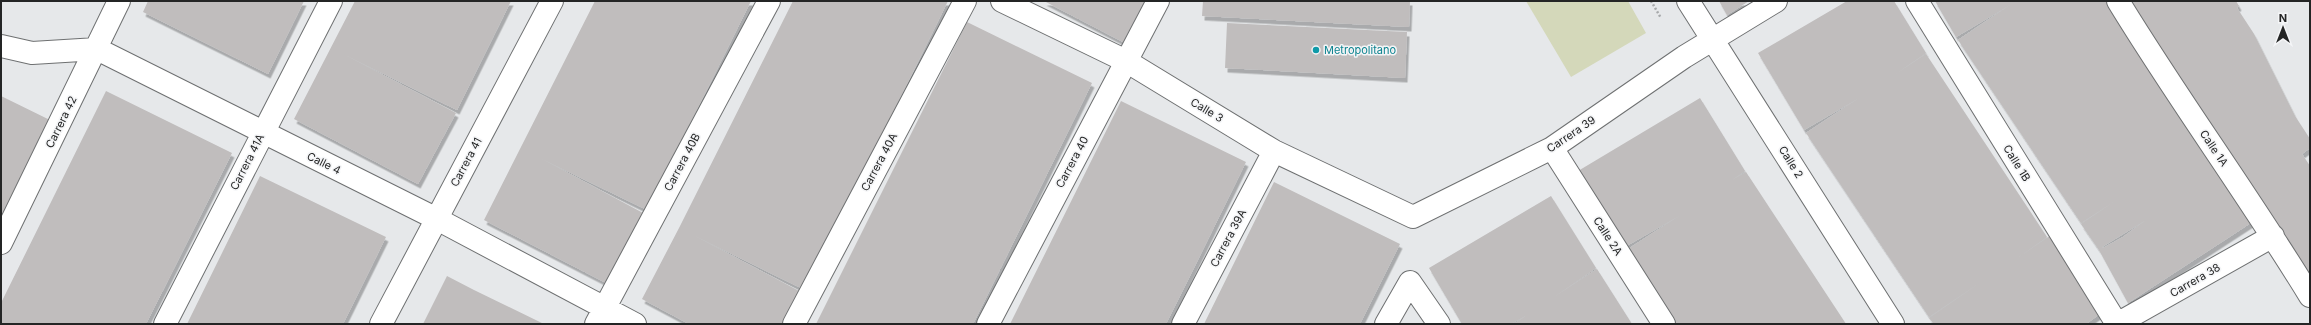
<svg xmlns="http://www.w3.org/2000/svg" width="2311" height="325" font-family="Inter,sans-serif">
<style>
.green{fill:#d4d8ba}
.building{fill:#c0bdbd;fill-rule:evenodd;filter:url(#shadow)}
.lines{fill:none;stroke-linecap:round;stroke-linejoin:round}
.minor-casing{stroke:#6e7071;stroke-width:24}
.path{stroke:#a7a9ab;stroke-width:2.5;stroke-dasharray:2 2;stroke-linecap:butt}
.minor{stroke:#fff;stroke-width:22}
.culture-dot{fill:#0f9aa8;stroke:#f4f5f7;stroke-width:1.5}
.labels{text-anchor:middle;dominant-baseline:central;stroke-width:3;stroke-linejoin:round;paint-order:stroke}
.culture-label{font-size:11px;fill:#0d838f;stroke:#f4f5f7;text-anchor:start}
.street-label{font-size:11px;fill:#242525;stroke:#f4f5f7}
</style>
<defs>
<filter id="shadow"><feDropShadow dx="2.5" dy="4.5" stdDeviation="0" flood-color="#0004"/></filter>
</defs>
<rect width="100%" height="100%" fill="#e6e8ea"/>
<path class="green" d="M1526 1H1628L1646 33 1571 77Z"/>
<path class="building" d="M148 1H304L268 74 143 12Z
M355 1H511L457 110 343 54 456 113 418 184 294 119Z
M595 1H751L647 210 542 159 645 214 608 284 484 220Z
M793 1H948L805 290 693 235 803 293 787 324H689L642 299 679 228Z
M1044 1H1145L1123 42Z
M1203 1H1410L1409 27 1202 16Z
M1719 1H1749L1727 15Z
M1847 1H1894L1926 53 1894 75 1926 54 2047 237 2019 257 2051 235 2104 311 2086 324H1934L1929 318 1981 282 1929 317 1806 133 1859 98 1804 130 1758 53Z
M1935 1H2106L2257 219 2128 303 2099 250 2081 224 2115 201 2081 223 1958 40 2010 5 1956 37ZM2146 220 2123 237 2103 248 2102 247Z
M2130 1H2236L2239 6 2237 8 2254 34 2295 116 2310 139V148L2302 154 2310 166V284L2182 81Z
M967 22 1092 83 976 318 973 324H816Z
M1227 23 1407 32 1405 78 1225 68Z
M106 91 232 153 146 324H1V303Z
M1 96 54 122 1 229Z
M1700 98 1745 171 1732 180 1746 172 1846 324H1674L1625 251 1679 216 1623 248 1578 171Z
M1121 101 1246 162 1189 278 1166 324H1010Z
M260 176 386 237 343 324H187Z
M1274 182 1400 244 1360 324H1204Z
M1551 196 1596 268 1554 297 1597 269 1632 324H1514L1527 315 1511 324H1462L1429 268Z
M447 276 474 290 544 324H423Z"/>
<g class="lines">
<g class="minor-casing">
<path id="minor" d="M1002 1 1126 61 1274 151 1413 217 1552 148 1684 57 1776 1
M1688 1 1893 324
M1917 1 2117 324
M2118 1C2179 101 2249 196 2310 296
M1 46 32 53 97 49 437 219 635 324
M1552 148 1664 324
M1 243 119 1
M165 324 331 1
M381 324 552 1
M596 324 769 1
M794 324 965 1
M988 324 1158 1
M1183 324 1274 151
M1386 324 1410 282 1439 324
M2117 324 2273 236"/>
</g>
<path class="path" d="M1651 1 1661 18"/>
<use href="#minor" class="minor"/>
</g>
<circle class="culture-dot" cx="1316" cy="50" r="4"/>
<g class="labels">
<g class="culture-label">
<text x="1324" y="50">Metropolitano</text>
</g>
<g class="street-label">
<text transform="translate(1207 110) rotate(31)">Calle 3</text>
<text transform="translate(61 122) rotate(-64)">Carrera 42</text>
<text transform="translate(1571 134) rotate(-34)">Carrera 39</text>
<text transform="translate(2214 148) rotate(56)">Calle 1A</text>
<text transform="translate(247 162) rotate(-63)">Carrera 41A</text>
<text transform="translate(466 162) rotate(-62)">Carrera 41</text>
<text transform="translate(682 162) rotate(-62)">Carrera 40B</text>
<text transform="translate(879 162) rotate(-62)">Carrera 40A</text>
<text transform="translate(1072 162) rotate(-62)">Carrera 40</text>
<text transform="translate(1791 162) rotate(58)">Calle 2</text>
<text transform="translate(324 163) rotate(26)">Calle 4</text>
<text transform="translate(2017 163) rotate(58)">Calle 1B</text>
<text transform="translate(1608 236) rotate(57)">Calle 2A</text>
<text transform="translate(1228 238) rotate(-62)">Carrera 39A</text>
<text transform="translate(2195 280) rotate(-30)">Carrera 38</text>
</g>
</g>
<rect width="2311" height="325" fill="none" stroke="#242525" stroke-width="4"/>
<g transform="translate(2283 28)" stroke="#f4f5f7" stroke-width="3" paint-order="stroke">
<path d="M0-3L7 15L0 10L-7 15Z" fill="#242525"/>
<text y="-6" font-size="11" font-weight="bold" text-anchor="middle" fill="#242525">N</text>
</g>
</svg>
